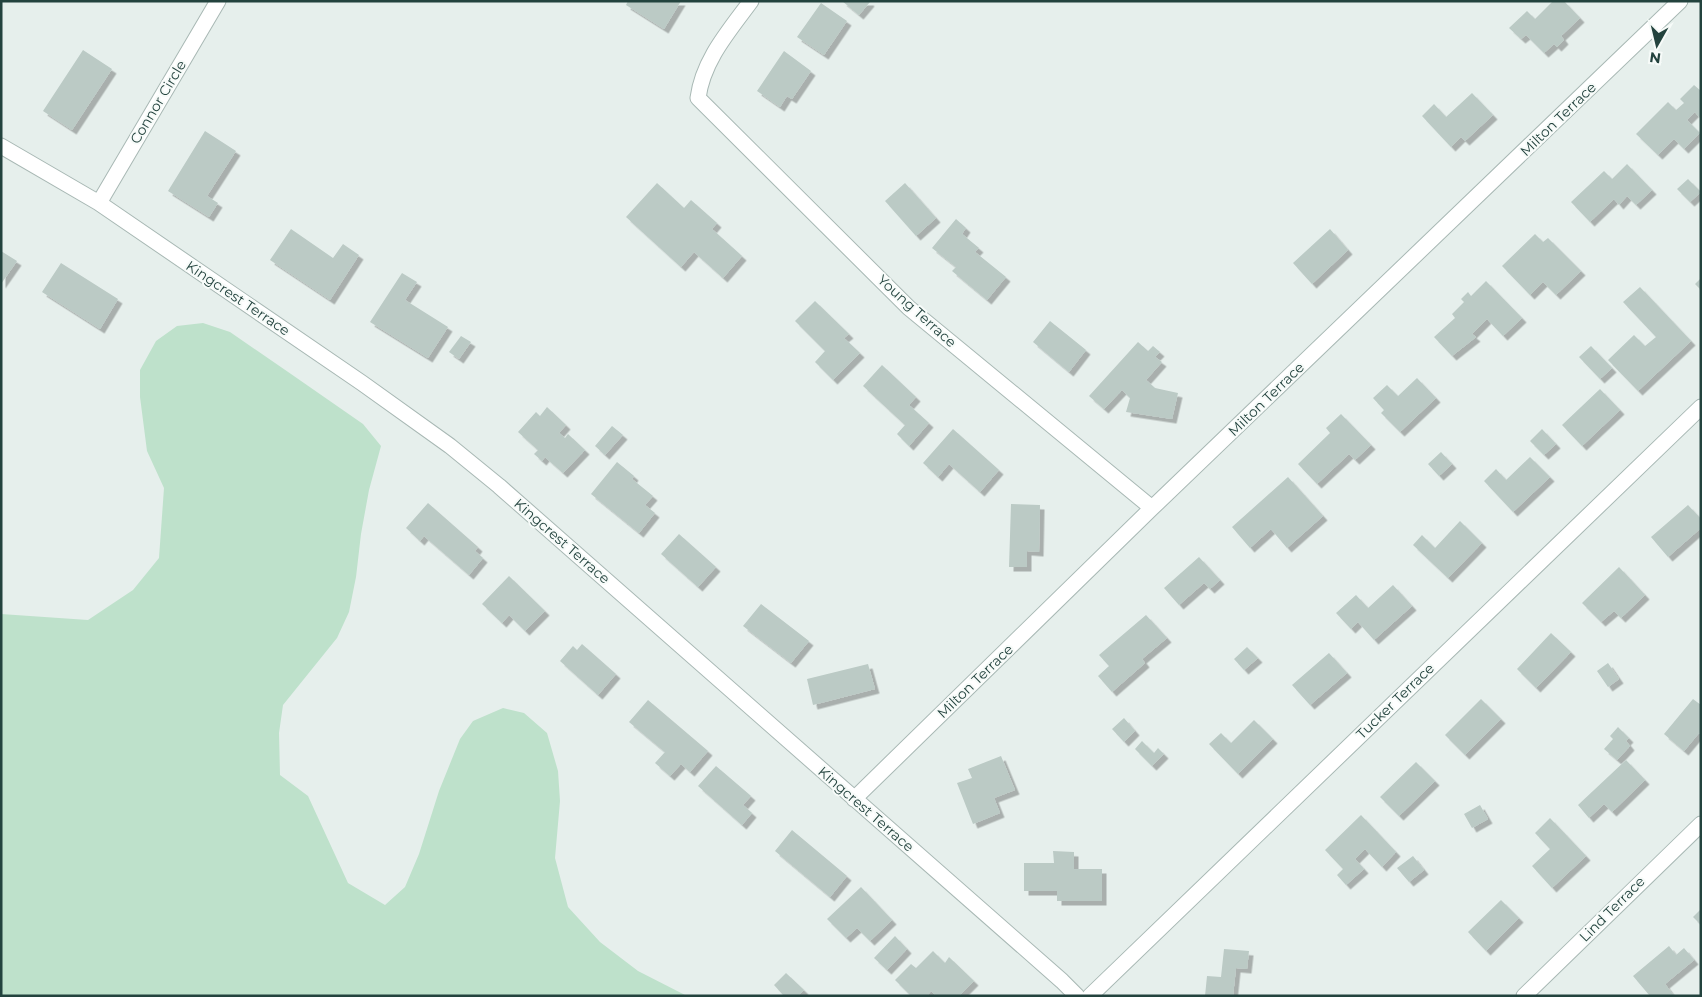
<svg xmlns="http://www.w3.org/2000/svg" width="1702" height="997" font-family="Montserrat,sans-serif">
<style>
.green{fill:#bee1cb}
.building{fill:#bbcac5;filter:url(#shadow)}
.lines{fill:none;stroke-linecap:round;stroke-linejoin:round}
.minor-casing{stroke:#a8b8b4;stroke-width:17}
.minor{stroke:#fff;stroke-width:15}
.labels{text-anchor:middle;dominant-baseline:central;stroke-width:4;stroke-linejoin:round;paint-order:stroke}
.street-label{font-size:14px;fill:#23433e;stroke:#f7fbf9}
</style>
<defs>
<filter id="shadow"><feDropShadow dx="4.5" dy="4.5" stdDeviation="0" flood-color="#0004"/></filter>
</defs>
<rect width="100%" height="100%" fill="#e6efec"/>
<path class="green" d="M203 323 230 332 291 374 363 424 381 446 369 490 361 534 356 577 349 612 337 638 283 705 279 733 280 775 308 796 348 883 385 905 405 887 419 854 439 791 460 739 473 721 503 708 524 713 547 733 558 771 560 801 555 858 568 907 600 942 638 971 687 996H1V614L88 620 133 590 159 558 164 488 147 451 140 397V370L156 341 177 326Z"/>
<path class="building" d="M628 1H681L664 29 626 5Z
M842 1H869L870 2 859 15Z
M1553 1H1564L1580 18 1561 36 1564 40 1557 47 1554 44 1544 53 1526 35 1521 39 1509 28 1527 11 1535 19Z
M821 3 847 21 824 55 797 37Z
M83 50 112 69 72 130 43 111Z
M784 51 811 71 792 99 787 96 780 107 757 91Z
M1694 85 1701 91V116L1699 117 1695 112 1687 120 1700 133 1684 149 1674 139 1658 155 1636 134 1668 102 1676 110 1684 103 1680 99Z
M1472 93 1493 115 1465 141 1461 137 1451 147 1422 116 1434 104 1446 117Z
M205 131 236 151 207 196 218 203 209 217 168 191Z
M1627 164 1652 190 1636 205 1627 196 1619 205 1614 199 1590 222 1571 202 1604 171 1612 179Z
M1688 179 1701 192 1690 202 1677 189Z
M657 183 684 208 691 200 717 223 712 229 742 256 723 278 694 252 681 267 626 217Z
M905 183 936 218 916 236 885 201Z
M956 219 966 228 962 234 979 248 975 252 1006 277 987 300 952 271 956 267 932 248Z
M291 229 333 258 343 244 359 255 330 300 270 260Z
M1330 229 1348 250 1312 284 1293 263Z
M1535 234 1543 242 1548 238 1581 271 1556 295 1543 282 1530 295 1502 266Z
M1 251 17 261 1 284Z
M61 263 118 299 100 329 42 292Z
M402 273 417 282 405 300 448 327 428 358 370 322Z
M1701 278V290L1695 284Z
M1486 281 1522 318 1503 336 1487 319 1472 334 1476 337 1452 356 1434 337 1455 318 1452 314 1464 302 1461 299 1468 292 1471 296Z
M1640 287 1691 341 1638 391 1608 360 1634 335 1645 346 1656 337 1623 302Z
M815 301 849 334 844 338 860 353 833 380 815 362 825 351 795 321Z
M1050 321 1086 350 1069 372 1033 342Z
M461 336 471 342 459 359 449 352Z
M1138 342 1148 351 1153 346 1160 352 1155 357 1162 362 1146 380 1155 388 1178 393 1172 419 1126 412 1130 398 1122 390 1104 409 1089 396Z
M1591 346 1612 368 1600 379 1579 357Z
M882 365 916 397 909 405 929 423 909 446 897 434 905 425 863 386Z
M1417 378 1436 398 1400 432 1381 413 1384 410 1373 398 1387 385 1398 396Z
M1600 389 1620 410 1582 446 1562 425Z
M547 407 566 425 559 433 565 438 568 434 585 450 563 473 545 457 542 461 534 454 538 450 518 432 536 412 540 416Z
M1341 414 1371 445 1355 460 1349 454 1317 484 1298 464 1330 433 1326 428Z
M612 426 623 435 605 455 595 446Z
M953 429 999 470 980 492 949 464 938 477 923 463Z
M1542 429 1556 444 1544 455 1530 441Z
M1441 452 1452 464 1439 476 1428 464Z
M1530 457 1550 477 1513 512 1484 481 1496 469 1506 480Z
M617 462 634 476 632 479 653 496 645 505 655 513 639 533 591 494Z
M1288 477 1323 516 1287 548 1271 529 1250 548 1232 527Z
M428 503 478 547 475 551 483 558 469 575 424 536 420 541 406 528Z
M1011 504 1040 505 1039 552 1027 551V567H1009Z
M1688 505 1701 519V528L1668 557 1651 537Z
M1460 521 1482 543 1448 578 1413 545 1422 535 1435 548Z
M679 534 716 567 698 587 661 554Z
M1199 557 1220 580 1210 589 1204 583 1179 605 1164 588Z
M1619 567 1645 595 1621 618 1614 611 1601 622 1582 603Z
M509 576 545 611 525 631 509 615 502 623 482 604Z
M1393 585 1412 606 1374 640 1358 622 1351 629 1336 613 1356 595 1368 608Z
M761 604 809 641 791 663 743 626Z
M1146 615 1167 638 1142 659 1145 663 1112 692 1098 676 1109 666 1099 655Z
M1551 633 1571 652 1536 688 1517 669Z
M582 644 616 674 598 695 560 661 573 646 577 650Z
M1247 647 1258 658 1244 670 1234 659Z
M1329 653 1347 673 1310 705 1292 685Z
M1608 663 1619 679 1608 687 1597 671Z
M868 664 875 689 813 705 807 679Z
M1481 699 1501 719 1465 755 1445 735Z
M1693 699 1701 705V735L1699 733 1684 751 1664 734Z
M648 700 708 751 690 772 681 764 670 776 655 763 665 752 629 722Z
M1124 718 1135 731 1124 742 1112 729Z
M1254 720 1273 739 1238 774 1209 744 1221 733 1231 743Z
M1618 727 1629 738 1626 741 1630 746 1617 760 1604 749 1613 739 1610 736Z
M1142 741 1154 753 1158 748 1164 754 1152 766 1135 749Z
M1001 756 1015 790 994 798 1000 813 973 824 957 783 972 778 968 769Z
M1626 760 1645 780 1612 812 1604 804 1589 818 1578 805Z
M1416 762 1435 781 1399 816 1380 797Z
M716 766 751 796 743 805 752 813 742 825 698 786Z
M1480 805 1488 819 1472 828 1464 814Z
M1361 815 1396 852 1382 867 1365 849 1355 859 1364 869 1346 885 1337 875 1343 869 1325 850Z
M1550 818 1586 856 1552 888 1532 866 1550 849 1535 833Z
M792 830 847 876 830 897 775 851Z
M1053 851 1074 852V869H1102V901H1057V891H1024V863H1054Z
M1413 856 1424 870 1409 882 1397 868Z
M861 887 892 920 870 941 857 928 846 938 827 919Z
M1501 900 1519 918 1486 951 1468 932Z
M1701 909V925L1693 917Z
M895 936 907 949 887 970 874 958Z
M1669 946 1676 955 1684 948 1694 960 1665 984 1674 996H1650L1633 976Z
M1224 949 1249 951 1247 969 1236 968 1233 996H1205L1207 976 1221 977Z
M933 951 945 963 949 957 974 981 959 996H936L931 991 927 996H911L895 980 911 964 916 968Z
M786 973 804 990 798 996H784L774 985Z"/>
<g class="lines">
<g class="minor-casing">
<path id="minor" d="M751 1C729 31 703 60 698 98L909 308 1152 508
M1 146 99 203 362 383 450 446 499 486 1062 981 1077 996
M99 203 218 1
M854 799 1152 508 1680 1
M1090 996 1701 407
M1524 996 1701 824"/>
</g>
<use href="#minor" class="minor"/>
</g>
<g class="labels">
<g class="street-label">
<text transform="translate(158 102) rotate(-59)">Connor Circle</text>
<text transform="translate(1558 119) rotate(-44)">Milton Terrace</text>
<text transform="translate(238 298) rotate(34)">Kingcrest Terrace</text>
<text transform="translate(917 311) rotate(42)">Young Terrace</text>
<text transform="translate(1266 399) rotate(-44)">Milton Terrace</text>
<text transform="translate(562 541) rotate(41)">Kingcrest Terrace</text>
<text transform="translate(975 681) rotate(-44)">Milton Terrace</text>
<text transform="translate(1395 701) rotate(-44)">Tucker Terrace</text>
<text transform="translate(866 809) rotate(41)">Kingcrest Terrace</text>
<text transform="translate(1612 909) rotate(-45)">Lind Terrace</text>
</g>
</g>
<rect width="1702" height="997" fill="none" stroke="#23433e" stroke-width="5"/>
<g transform="translate(1657 45) rotate(188)" stroke="#f7fbf9" stroke-width="4" paint-order="stroke">
<path d="M0-4L9 19L0 12L-9 19Z" fill="#23433e"/>
<text y="-8" font-size="14" font-weight="bold" text-anchor="middle" fill="#23433e">N</text>
</g>
</svg>
